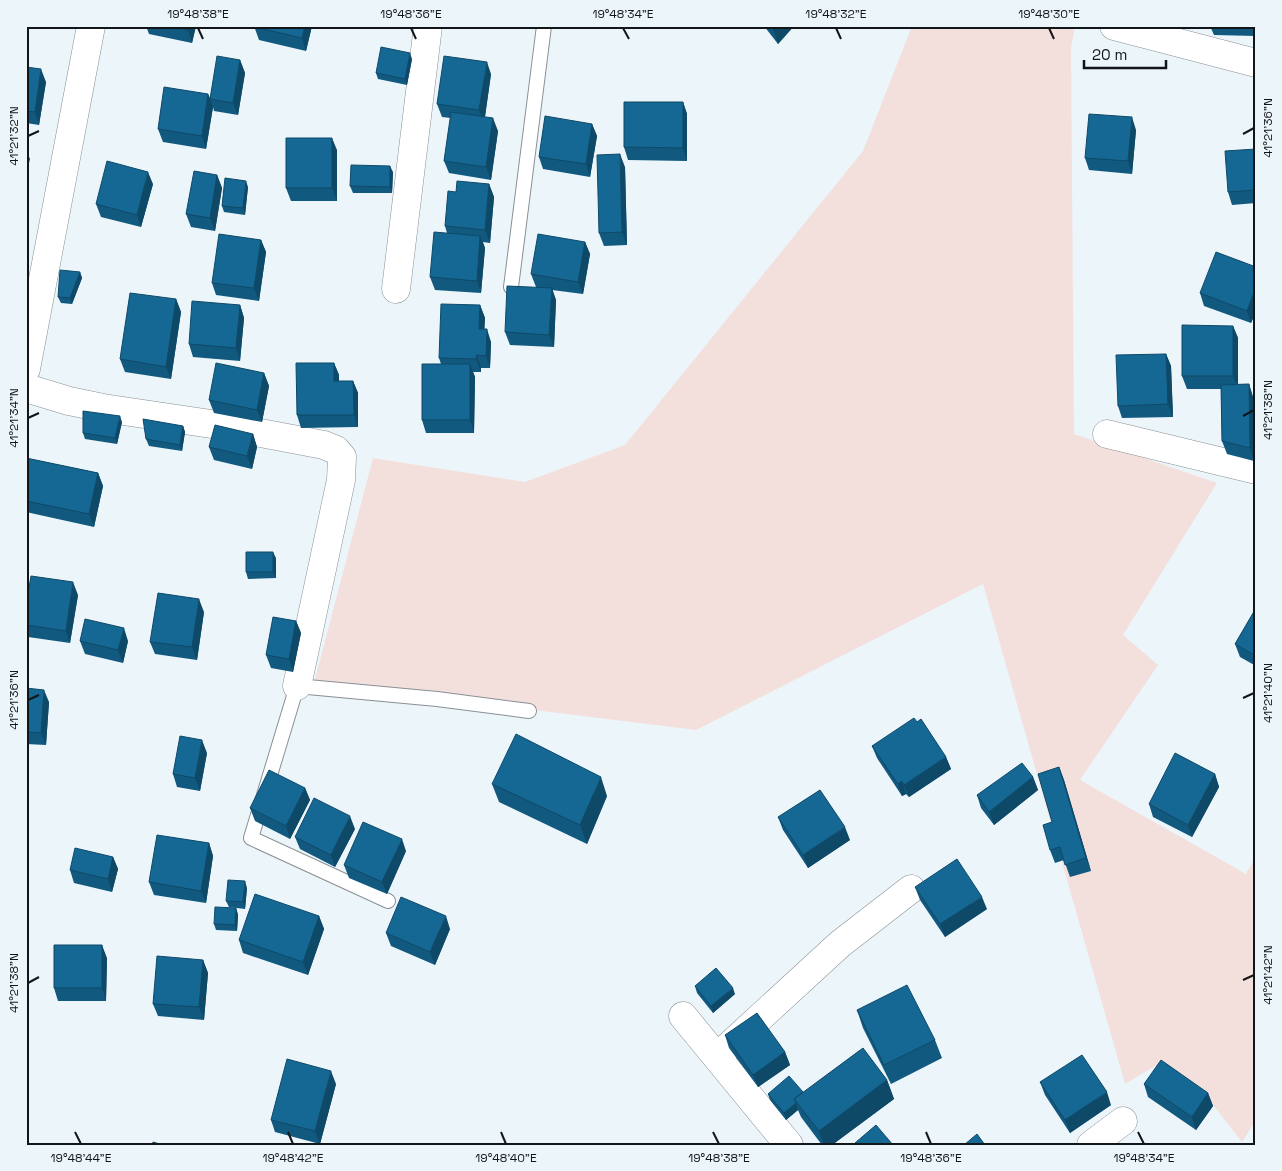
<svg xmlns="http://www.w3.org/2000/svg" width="1282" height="1171" font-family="'Space Grotesk',sans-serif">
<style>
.green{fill:#f3e0dd}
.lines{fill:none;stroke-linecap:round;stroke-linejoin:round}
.lane-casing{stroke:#899095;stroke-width:16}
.street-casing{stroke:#899095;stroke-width:29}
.lane{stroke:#fff;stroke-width:14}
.street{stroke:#fff;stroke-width:28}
.wall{fill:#12597f}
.shaded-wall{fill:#0f4968}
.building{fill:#156894;stroke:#0f4968}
.ticks{fill:none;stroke:#131618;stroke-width:2}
.neatline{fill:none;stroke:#131618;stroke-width:2}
.ticks-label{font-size:12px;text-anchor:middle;fill:#131618}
</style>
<rect width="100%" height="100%" fill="#ecf5fa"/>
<path class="green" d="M912 26H1075L1071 48 1074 434 1217 483 1123 635 1158 665 1080 780 1246 874 1256 856V1120L1242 1142 1210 1101 1155 1066 1125 1084 983 584 696 730 314 683 373 458 525 482 625 445 863 151Z"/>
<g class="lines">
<g class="lane-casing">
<path id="lane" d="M511 287 544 26
M388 901 251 838 297 686 437 699 529 711"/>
</g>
<g class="street-casing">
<path id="street" d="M1114 26 1256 63
M396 289 428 26
M26 369 91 26
M26 388 69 401 103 408 218 425 324 445 336 450 342 457 341 480 297 686
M1107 434 1256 470
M683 1016 789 1145
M717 1057 840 944 911 889
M1091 1145 1123 1121"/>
</g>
<use href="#lane" class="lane"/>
<use href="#street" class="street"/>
</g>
<path class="wall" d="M146 26H196L192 43 149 34Z
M254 26H312L306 51 259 40Z
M764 26H794L778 44Z
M1210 26H1256V36L1214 35Z
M412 59 407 85 378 79 376 73Z
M240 60 245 73 238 115 214 111 213 107 206 149 163 142 158 129 208 94 210 98Z
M26 67 46 82 39 125 26 123Z
M491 74 485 117 498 131 491 180 449 173 444 161 451 118 442 117 437 104Z
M683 102 687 114V161L628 160 624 147Z
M592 124 597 136 590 177 543 169 539 157Z
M1136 130 1132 174 1089 170 1085 158Z
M1256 149V203L1232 205 1228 192Z
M337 150V201H291L286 188Z
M625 167 627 245 604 246 599 233Z
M393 172 392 193H353L350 186Z
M217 175 222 188 215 231 191 227 186 214Z
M153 184 141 227 101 217 96 204Z
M489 184 494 197 490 243 483 242 485 248 481 293 435 290 430 277 447 233 445 226 456 192Z
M248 187 245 215 224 212 222 206Z
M261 240 266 252 259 301 216 295 212 283Z
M585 242 590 254 583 294 552 290 556 300 554 347 510 345 505 332 536 287 531 274Z
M1256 267V312L1251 323 1204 306 1200 293Z
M80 272 82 278 72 304 61 303 58 297Z
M176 299 181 312 171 379 125 372 120 359Z
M240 305 244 318 240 361 193 357 189 344Z
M480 305 485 318 484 329 491 342 490 368H481V372H473L475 377 474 433H426L422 420 441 364 439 358Z
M1233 326 1238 338V385L1249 384 1253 397 1254 461 1227 454 1222 441 1221 389H1187L1182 376Z
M1166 354 1171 366 1173 417 1122 418 1118 406Z
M334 363 339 375V381H353L358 393V427L301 428 297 415Z
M264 373 269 386 262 422 214 413 209 400Z
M122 422 117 444 85 439 83 433Z
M183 426 185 432 182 451 149 446 146 439Z
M253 434 257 447 252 469 214 460 209 447Z
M26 458 98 473 103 486 94 527 26 512Z
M276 558V578L248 579 246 572Z
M78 595 70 643 28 637 26 632V605Z
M1256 608V666L1240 657 1235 644Z
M204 612 197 660 155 654 150 642Z
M296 621 301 633 293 672 271 668 266 655Z
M80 641H128L123 663 85 654Z
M26 688 49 702 46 745 26 744Z
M917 722 946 757 951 769 909 797 906 794 902 796 877 758 872 746Z
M207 753 200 791 177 787 173 774Z
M1059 767 1064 780 1091 871 1070 877 1064 860 1055 863 1050 850 1052 822Z
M1215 774 1219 787 1192 837 1153 817 1149 804Z
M1033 777 1038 790 994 825 981 808 977 795Z
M492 784 607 796 587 844 499 802Z
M305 788 310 800 290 839 255 821 250 808Z
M778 817 850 840 808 868 783 830Z
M355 829 335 867 300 849 295 837Z
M209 843 213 856 206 903 154 895 149 882Z
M406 851 387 894 349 878 344 865Z
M113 857 118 869 112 892 74 883 70 870Z
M915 887 987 909 945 937 920 900Z
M247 888 245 909 229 907 226 901Z
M236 908 238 915 237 931 216 930 214 924Z
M319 916 324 929 308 975 243 953 239 940Z
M450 929 435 965 391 946 386 933Z
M107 958 106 1001H58L54 988Z
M203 960 208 973 204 1020 158 1016 153 1004Z
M695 986 735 994 713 1013 697 993Z
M857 1010 935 1040 942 1058 891 1084 863 1028Z
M725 1035 785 1052 790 1065 758 1087 729 1048Z
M887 1080 894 1099 832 1145H822L801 1117 798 1110 786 1120 770 1100 768 1094 803 1092Z
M1040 1082 1111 1105 1070 1133 1045 1095Z
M336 1084 320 1144 275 1132 271 1120Z
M1144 1084 1208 1093 1213 1106 1196 1130 1148 1097Z"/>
<path class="shaded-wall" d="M188 26H196L192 43 188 30Z
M305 26H312L306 51 302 38Z
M772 26H794L778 44Z
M410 53 412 59 407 85 405 79Z
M240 60 245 73 238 115 233 103Z
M487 62 491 74 484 123 479 110Z
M41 69 46 82 39 125 35 112Z
M208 94 213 107 206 149 202 136Z
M683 102 687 114V161L683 148Z
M1132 117 1136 130 1132 174 1128 161Z
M493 118 498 131 491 180 486 167Z
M592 124 597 136 590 177 586 164Z
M332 138 337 150V201L332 188Z
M26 150 30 159 26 174Z
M620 154 625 167 627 245 622 232Z
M390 166 393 172 392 193 390 187Z
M148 172 153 184 141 227 137 215Z
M217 175 222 188 215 231 210 218Z
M246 181 248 187 245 215 243 208Z
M489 184 494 197 490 243 485 230Z
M480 236 485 248 481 293 477 281Z
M261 240 266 252 259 301 254 288Z
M585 242 590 254 583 294 578 282Z
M80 272 82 278 72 304 70 298Z
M1256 287V312L1251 323 1247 311Z
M552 288 556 300 554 347 549 335Z
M176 299 181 312 171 379 166 367Z
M240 305 244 318 240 361 236 348Z
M480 305 485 318 484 341 479 329Z
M1233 326 1238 338V388L1233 376Z
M487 329 491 342 490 368 486 356Z
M1166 354 1171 366 1173 417 1168 404Z
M477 355 481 368V372L476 359Z
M334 363 339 375V394L334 381Z
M470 364 475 377 474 433 470 420Z
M264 373 269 386 262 422 257 410Z
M353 381 358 393V427L354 415Z
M1249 384 1253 397 1254 461 1250 448Z
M120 416 122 422 117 444 115 438Z
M183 426 185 432 182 451 180 445Z
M253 434 257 447 252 469 247 456Z
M98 473 103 486 94 527 89 514Z
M273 552 276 558V578L273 572Z
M73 582 78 595 70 643 66 631Z
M199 599 204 612 197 660 192 647Z
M296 621 301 633 293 672 289 659Z
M124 628 128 641 123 663 118 650Z
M44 690 49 702 46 745 41 733Z
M202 740 207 753 200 791 195 778Z
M946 757 951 769 909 797 904 785Z
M1059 767 1064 780 1091 871 1086 858Z
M1215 774 1219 787 1192 837 1188 825Z
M601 777 607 796 587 844 580 825Z
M1033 777 1038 790 994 825 989 812Z
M902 781 906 794 902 796 898 784Z
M305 788 310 800 290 839 286 826Z
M350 816 355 829 335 867 331 855Z
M845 827 850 840 808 868 803 855Z
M402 839 406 851 387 894 382 882Z
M209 843 213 856 206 903 201 891Z
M113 857 118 869 112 892 108 879Z
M245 881 247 888 245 909 243 902Z
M982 897 987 909 945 937 940 924Z
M236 908 238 915 237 931 235 925Z
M319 916 324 929 308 975 303 962Z
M446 916 450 929 435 965 430 952Z
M102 945 107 958 106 1001 102 988Z
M203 960 208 973 204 1020 199 1007Z
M733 988 735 994 713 1013 711 1006Z
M785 1052 790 1065 758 1087 753 1075Z
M331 1071 336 1084 320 1144 315 1131Z
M887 1080 894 1099 832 1145H824L819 1131Z
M1107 1092 1111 1105 1070 1133 1065 1120Z
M1208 1093 1213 1106 1196 1130 1192 1117Z
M796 1103 798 1110 786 1120 784 1113Z"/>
<path class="building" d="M167 26H188V30Z
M254 26H305L302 38 254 27Z
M381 47 410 53 405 79 376 73Z
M217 56 240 60 233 103 210 99Z
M444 56 487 62 479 110 437 104Z
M26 67 41 69 35 112 26 111Z
M164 87 208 94 202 136 158 129Z
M624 102H683V148L624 147Z
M451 112 493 118 486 167 444 161Z
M1089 114 1132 117 1128 161 1085 158Z
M545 116 592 124 586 164 539 157Z
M286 138H332V188H286Z
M1256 149V190L1228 192 1225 151Z
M620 154 622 232 599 233 597 155Z
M107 161 148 172 137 215 96 204Z
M351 165 390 166V187L350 186Z
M194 171 217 175 210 218 186 214Z
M225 178 246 181 243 208 222 206Z
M457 181 489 184 485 230 445 226 448 191 456 192Z
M434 232 480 236 477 281 430 277Z
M219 234 261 240 254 288 212 283Z
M538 234 585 242 578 282 531 274Z
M1216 252 1256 267V287L1247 311 1200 293Z
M60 270 80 272 70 298 58 297Z
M507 286 552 288 549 335 505 332Z
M130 293 176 299 166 367 120 359Z
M192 301 240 305 236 348 189 344Z
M441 304 480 305 479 329H487L486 356 477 355 476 359 439 358Z
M1182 325 1233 326V376H1182Z
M1166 354 1168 404 1118 406 1116 355Z
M216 363 264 373 257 410 209 400Z
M296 363H334V381H353L354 415H297Z
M422 364H470V420H422Z
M1249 384 1250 448 1222 441 1221 385Z
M83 411 120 416 115 438 83 433Z
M143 419 183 426 180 445 146 439Z
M215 425 253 434 247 456 209 447Z
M26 458 98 473 89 514 26 501Z
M246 552H273V572H246Z
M31 576 73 582 66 631 26 625V605Z
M158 593 199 599 192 647 150 642Z
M1256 608V656L1235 644Z
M273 617 296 621 289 659 266 655Z
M85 619 124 628 118 650 80 641Z
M26 688 44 690 41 733 26 732Z
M914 718 917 722 921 719 946 757 904 785 902 781 898 784 872 746Z
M516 734 601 777 580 825 492 784Z
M180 736 202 740 195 778 173 774Z
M1175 753 1215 774 1188 825 1149 804Z
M1022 763 1033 777 989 812 977 795Z
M1059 767 1086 858 1065 865 1060 847 1050 850 1043 825 1052 822 1038 774Z
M269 770 305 788 286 826 250 808Z
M820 790 845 827 803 855 778 817Z
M314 798 350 816 331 855 295 837Z
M363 822 402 839 382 882 344 865Z
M157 835 209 843 201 891 149 882Z
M75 848 113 857 108 879 70 870Z
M957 859 982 897 940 924 915 887Z
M228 880 245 881 243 902 226 901Z
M255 894 319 916 303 962 239 940Z
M401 897 446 916 430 952 386 933Z
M215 907 236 908 235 925 214 924Z
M54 945H102V988H54Z
M157 956 203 960 199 1007 153 1004Z
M716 968 733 988 711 1006 695 986Z
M907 985 935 1040 884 1065 857 1010Z
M757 1013 785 1052 753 1075 725 1035Z
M863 1048 887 1080 819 1131 794 1099Z
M1082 1055 1107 1092 1065 1120 1040 1082Z
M287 1059 331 1071 315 1131 271 1120Z
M1161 1060 1208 1093 1192 1117 1144 1084Z
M789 1076 803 1092 794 1099 796 1103 784 1113 768 1094Z
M876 1125 893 1145H856L855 1143Z
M977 1134 985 1145H964Z
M153 1142 163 1145H152Z"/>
<path class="ticks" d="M198 28 203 39M411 28 416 39M623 28 629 39M836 28 841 39M1049 28 1054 39M1243 134 1254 128M28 136 39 131M1243 416 1254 410M28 418 39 413M1243 698 1254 693M28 700 39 695M1243 980 1254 975M28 983 39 977M75 1132 81 1144M288 1132 293 1144M501 1132 506 1144M713 1132 719 1144M926 1132 931 1144M1138 1132 1144 1144"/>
<rect width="1282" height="1171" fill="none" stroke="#ecf5fa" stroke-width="55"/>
<path d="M1084 60v8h82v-8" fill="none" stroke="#131618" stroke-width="2.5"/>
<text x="1092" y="60" font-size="15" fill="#131618" stroke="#ecf5fa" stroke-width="4" paint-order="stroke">20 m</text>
<rect x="28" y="28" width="1226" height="1116" class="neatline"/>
<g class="ticks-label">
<text x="198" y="18">19°48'38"E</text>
<text x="411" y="18">19°48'36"E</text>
<text x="623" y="18">19°48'34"E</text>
<text x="836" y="18">19°48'32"E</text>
<text x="1049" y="18">19°48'30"E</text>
<text transform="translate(1268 128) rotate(-90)" y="4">41°21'36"N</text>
<text transform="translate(14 136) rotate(-90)" y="4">41°21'32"N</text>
<text transform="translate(1268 410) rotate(-90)" y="4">41°21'38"N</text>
<text transform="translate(14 418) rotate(-90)" y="4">41°21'34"N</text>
<text transform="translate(1268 693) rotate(-90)" y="4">41°21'40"N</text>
<text transform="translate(14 700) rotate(-90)" y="4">41°21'36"N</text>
<text transform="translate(1268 975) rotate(-90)" y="4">41°21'42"N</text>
<text transform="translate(14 983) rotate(-90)" y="4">41°21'38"N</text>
<text x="81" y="1162">19°48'44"E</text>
<text x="293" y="1162">19°48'42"E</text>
<text x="506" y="1162">19°48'40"E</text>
<text x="719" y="1162">19°48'38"E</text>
<text x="931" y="1162">19°48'36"E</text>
<text x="1144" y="1162">19°48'34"E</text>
</g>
</svg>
